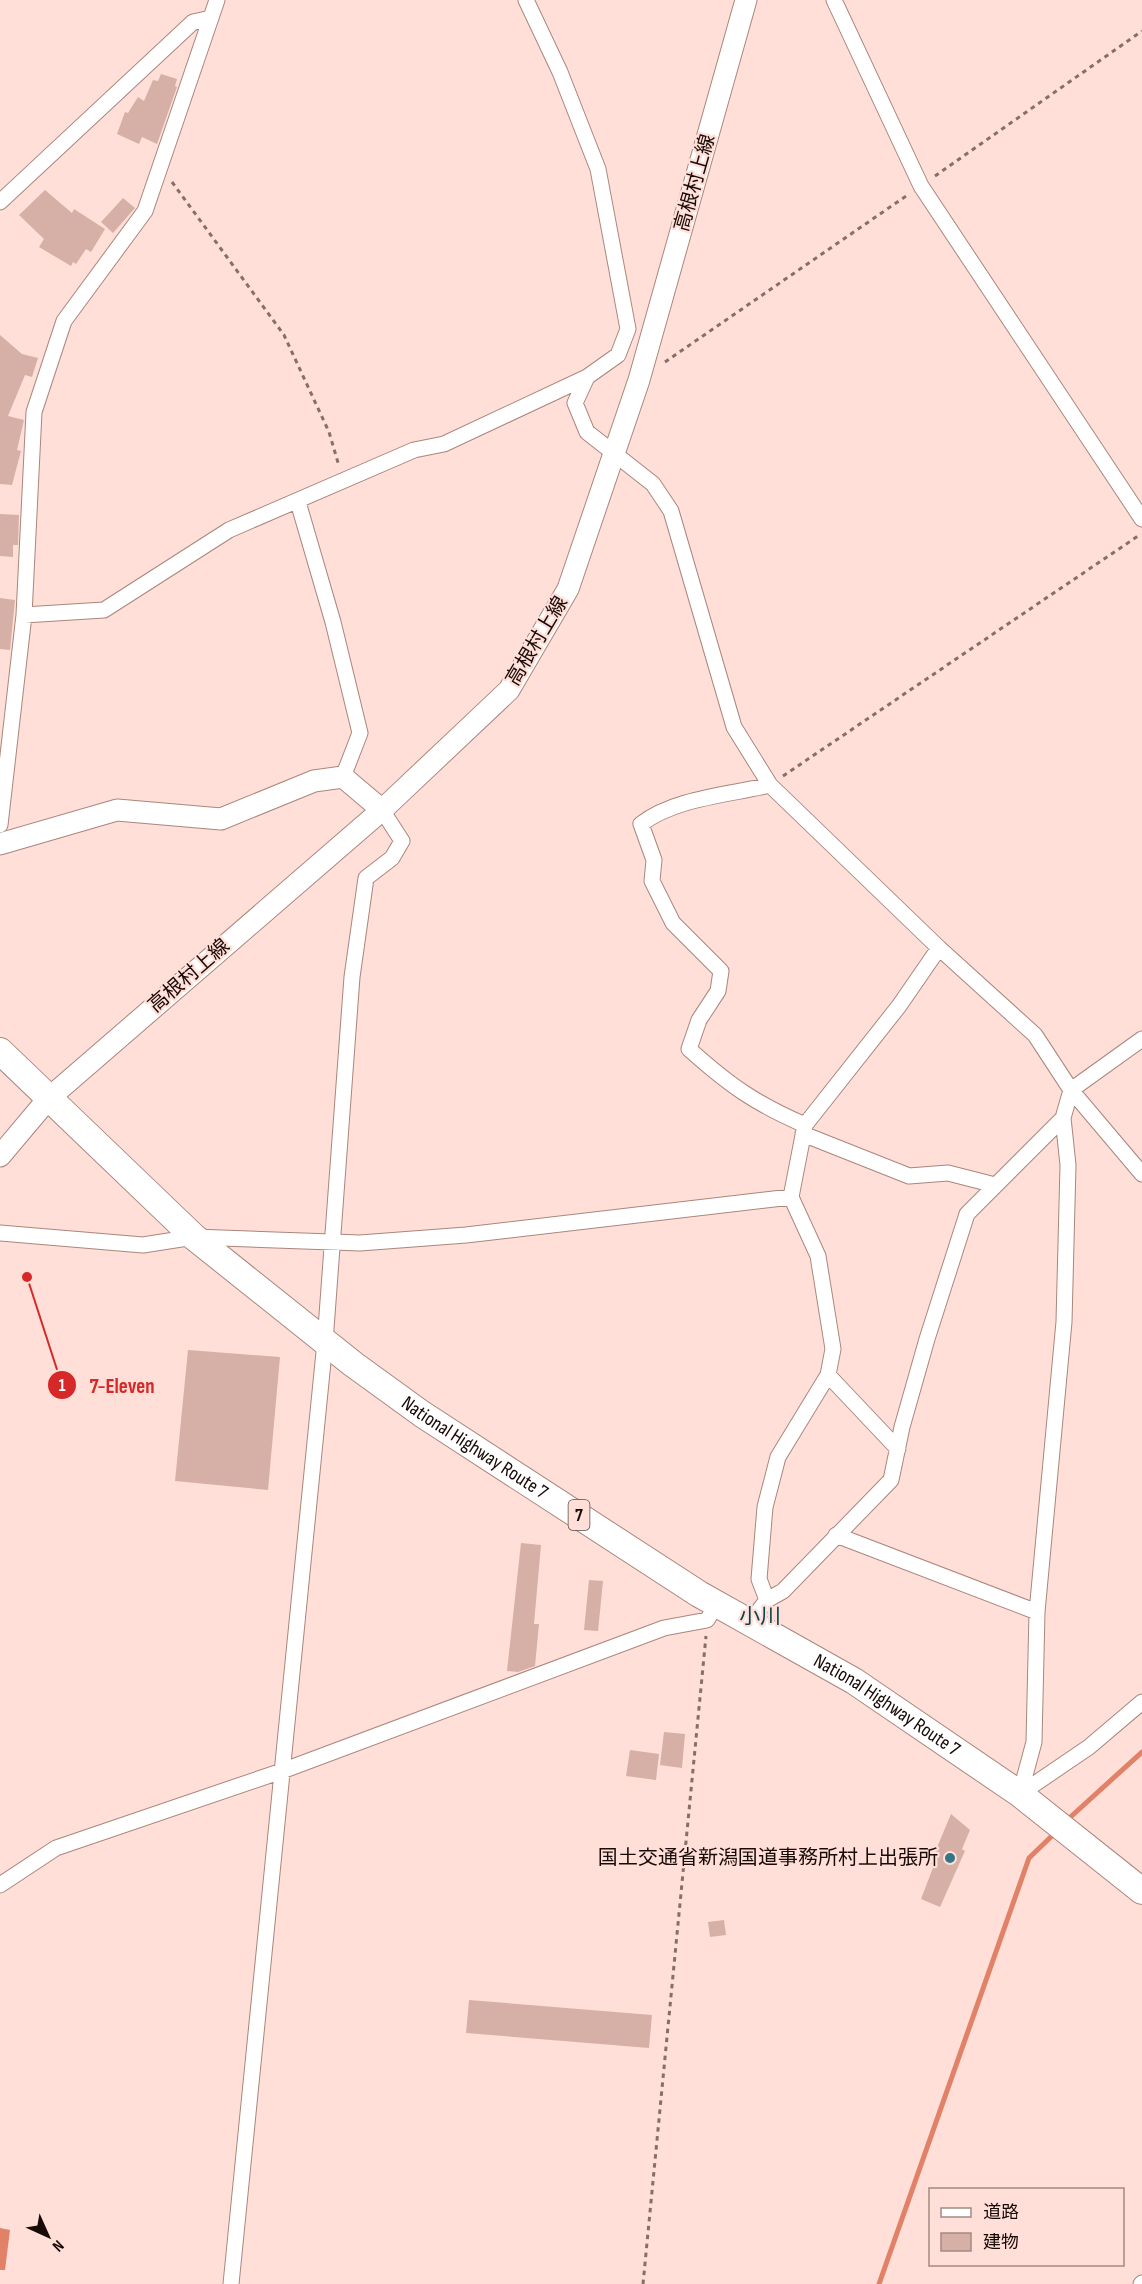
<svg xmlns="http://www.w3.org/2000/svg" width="1142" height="2284" font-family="'Sofia Sans Condensed','Noto Sans JP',sans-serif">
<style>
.water{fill:#e18168}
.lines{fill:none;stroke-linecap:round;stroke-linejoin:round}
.stream{stroke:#e18168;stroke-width:5}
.building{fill:#d6b0a6}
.street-casing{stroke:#aa867c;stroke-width:17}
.secondary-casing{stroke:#aa867c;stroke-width:23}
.highway-casing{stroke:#aa867c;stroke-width:28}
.path{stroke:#856f69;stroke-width:3;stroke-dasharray:4.5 4.5;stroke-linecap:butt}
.street{stroke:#fff;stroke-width:15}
.secondary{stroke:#fff;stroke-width:21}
.highway{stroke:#fff;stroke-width:26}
.poi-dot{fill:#337787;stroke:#ffdfd7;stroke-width:2}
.labels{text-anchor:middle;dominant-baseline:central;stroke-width:4.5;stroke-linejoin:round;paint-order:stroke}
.shield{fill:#ffdfd7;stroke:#5d4a45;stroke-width:1.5}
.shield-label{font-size:18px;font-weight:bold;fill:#170a07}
.street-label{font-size:20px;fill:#170a07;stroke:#ffdfd7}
.poi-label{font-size:20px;fill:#170a07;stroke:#ffdfd7;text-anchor:end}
.neighbourhood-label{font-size:21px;fill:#06444f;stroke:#ffdfd7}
.leader{fill:none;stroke:#d62828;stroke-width:2}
.callout-dot{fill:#d62828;stroke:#ffdfd7;stroke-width:2}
.mark-label{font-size:18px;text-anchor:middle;font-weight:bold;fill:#fff}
.callout-label{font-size:21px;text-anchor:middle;font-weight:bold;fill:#d62828;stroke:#ffdfd7;stroke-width:4.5;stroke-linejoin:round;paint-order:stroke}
</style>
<rect width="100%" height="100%" fill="#ffdfd7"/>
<path class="water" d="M0 2228 10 2230 5 2270H0Z"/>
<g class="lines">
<path class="stream" d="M1065 1822 1142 1752
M879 2284 1029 1858 1057 1831"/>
</g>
<path class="building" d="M161 74 177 79 175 86 177 87 157 144 142 137 139 144 117 134 125 112 128 113 138 97 144 101 153 80 158 81Z
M45 190 72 213 74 209 105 229 91 252 86 249 76 264 73 262 71 266 39 247 44 239 19 215Z
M123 198 135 208 113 233 101 222Z
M0 335 22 354 38 358 32 377 25 375 8 416 24 420 17 450 21 451 12 485 0 484Z
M0 514 19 515 18 545H13V557L0 556Z
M0 598 15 600 10 650 0 649Z
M188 1350 280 1357 268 1490 175 1481Z
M521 1543 541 1545 534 1624H539L535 1666 518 1672 507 1671Z
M589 1580 603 1581 598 1631 584 1630Z
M664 1732 685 1734 682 1768 660 1765Z
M630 1750 659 1754 656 1780 626 1776Z
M951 1814 970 1830 962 1849 965 1851 940 1907 921 1899 934 1865 930 1864Z
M724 1920 726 1935 710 1937 708 1922Z
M469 2000 652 2015 649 2048 466 2033Z"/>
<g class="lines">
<g class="street-casing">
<path id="street" d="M526 0 560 72 598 169 628 329 618 355 587 377 575 403 587 432 653 484 671 511 734 727 770 785 939 948 1035 1035 1071 1090 1142 1174
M834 0 921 186 1142 519
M0 202 193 22 211 18
M298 502 333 622 360 733 343 777
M24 615 104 610 229 530 414 450 444 444 587 377
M770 785C728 795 675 798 641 824L654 860 652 881 673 923 721 971 718 991 699 1020 689 1049C729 1085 756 1104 805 1125
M0 825 24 615 34 412 64 321 145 211 217 0
M803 1134 909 1176 948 1173 995 1185
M0 1233 143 1245 194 1237 360 1243 466 1235 791 1197
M828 1375 898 1449
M836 1535 1037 1612
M767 1600 783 1591 891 1480 902 1427 927 1339 967 1214 1063 1118
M750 1622 767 1600 759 1579 765 1507 778 1457 828 1375 833 1349 818 1256 791 1197 805 1125 899 1006 939 948
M1020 1794 1034 1742 1037 1612 1064 1322 1068 1165 1063 1118 1071 1090 1142 1039
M1020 1794 1089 1747 1142 1702
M0 1885 56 1848 282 1771 664 1628 707 1620 718 1603
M231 2284 325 1342 352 977 366 878 392 858 402 841 382 810
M1141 2284 1142 2283"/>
</g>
<g class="secondary-casing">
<path id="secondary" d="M0 844 117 810 221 819 314 781 343 777 382 810
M0 1156 48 1099 382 810 509 690 568 589 639 380 746 0"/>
</g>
<g class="highway-casing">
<g id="highway">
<path id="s1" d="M0 1051 194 1237 353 1364 422 1414 699 1594 854 1681 1020 1794 1142 1891"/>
</g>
</g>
<path class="path" d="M935 176 1142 31
M172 182 284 335 329 432 339 466
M665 362 909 194
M783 776 1141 534
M643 2284 706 1636"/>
<use href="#street" class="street"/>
<use href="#secondary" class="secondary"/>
<use href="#highway" class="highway"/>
</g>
<circle class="poi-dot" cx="950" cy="1858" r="6"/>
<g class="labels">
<rect class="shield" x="568.5" y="1500" width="21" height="30" rx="4.5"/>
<g class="shield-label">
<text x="579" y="1515">7</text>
</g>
<g class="street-label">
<text transform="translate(695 183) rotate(-74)">高根村上線</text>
<text transform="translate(537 641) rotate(-59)">高根村上線</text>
<text transform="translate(189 976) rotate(-41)">高根村上線</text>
<text stroke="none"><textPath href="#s1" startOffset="620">National Highway Route 7</textPath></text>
<text stroke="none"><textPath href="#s1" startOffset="1106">National Highway Route 7</textPath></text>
</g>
<g class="poi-label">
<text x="938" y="1858">国土交通省新潟国道事務所村上出張所</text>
</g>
<g class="neighbourhood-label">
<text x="760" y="1616">小川</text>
</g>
</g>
<path class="leader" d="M27 1277L62 1385"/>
<g class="callout-dot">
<circle cx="27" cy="1277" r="6"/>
<circle cx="62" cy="1385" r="15"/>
</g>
<g class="mark-label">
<text x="62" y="1391">1</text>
</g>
<g class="callout-label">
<text x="122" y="1393">7-Eleven</text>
</g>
<rect x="929" y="2188" width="195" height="78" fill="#ffdfd7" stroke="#a28a84" stroke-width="1.5"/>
<rect x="941" y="2208" width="30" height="9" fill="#ffffff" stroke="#a28a84" stroke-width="1.5"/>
<text x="983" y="2218" font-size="18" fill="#170a07">道路</text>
<rect x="941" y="2233" width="30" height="18" fill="#d6b0a6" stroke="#a28a84" stroke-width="1.5"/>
<text x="983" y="2248" font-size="18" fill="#170a07">建物</text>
<g transform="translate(48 2236) rotate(135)" stroke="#ffdfd7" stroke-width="4.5" paint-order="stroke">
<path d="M0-4.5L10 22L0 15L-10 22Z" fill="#170a07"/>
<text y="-9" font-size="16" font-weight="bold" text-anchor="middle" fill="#170a07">N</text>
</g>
</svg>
